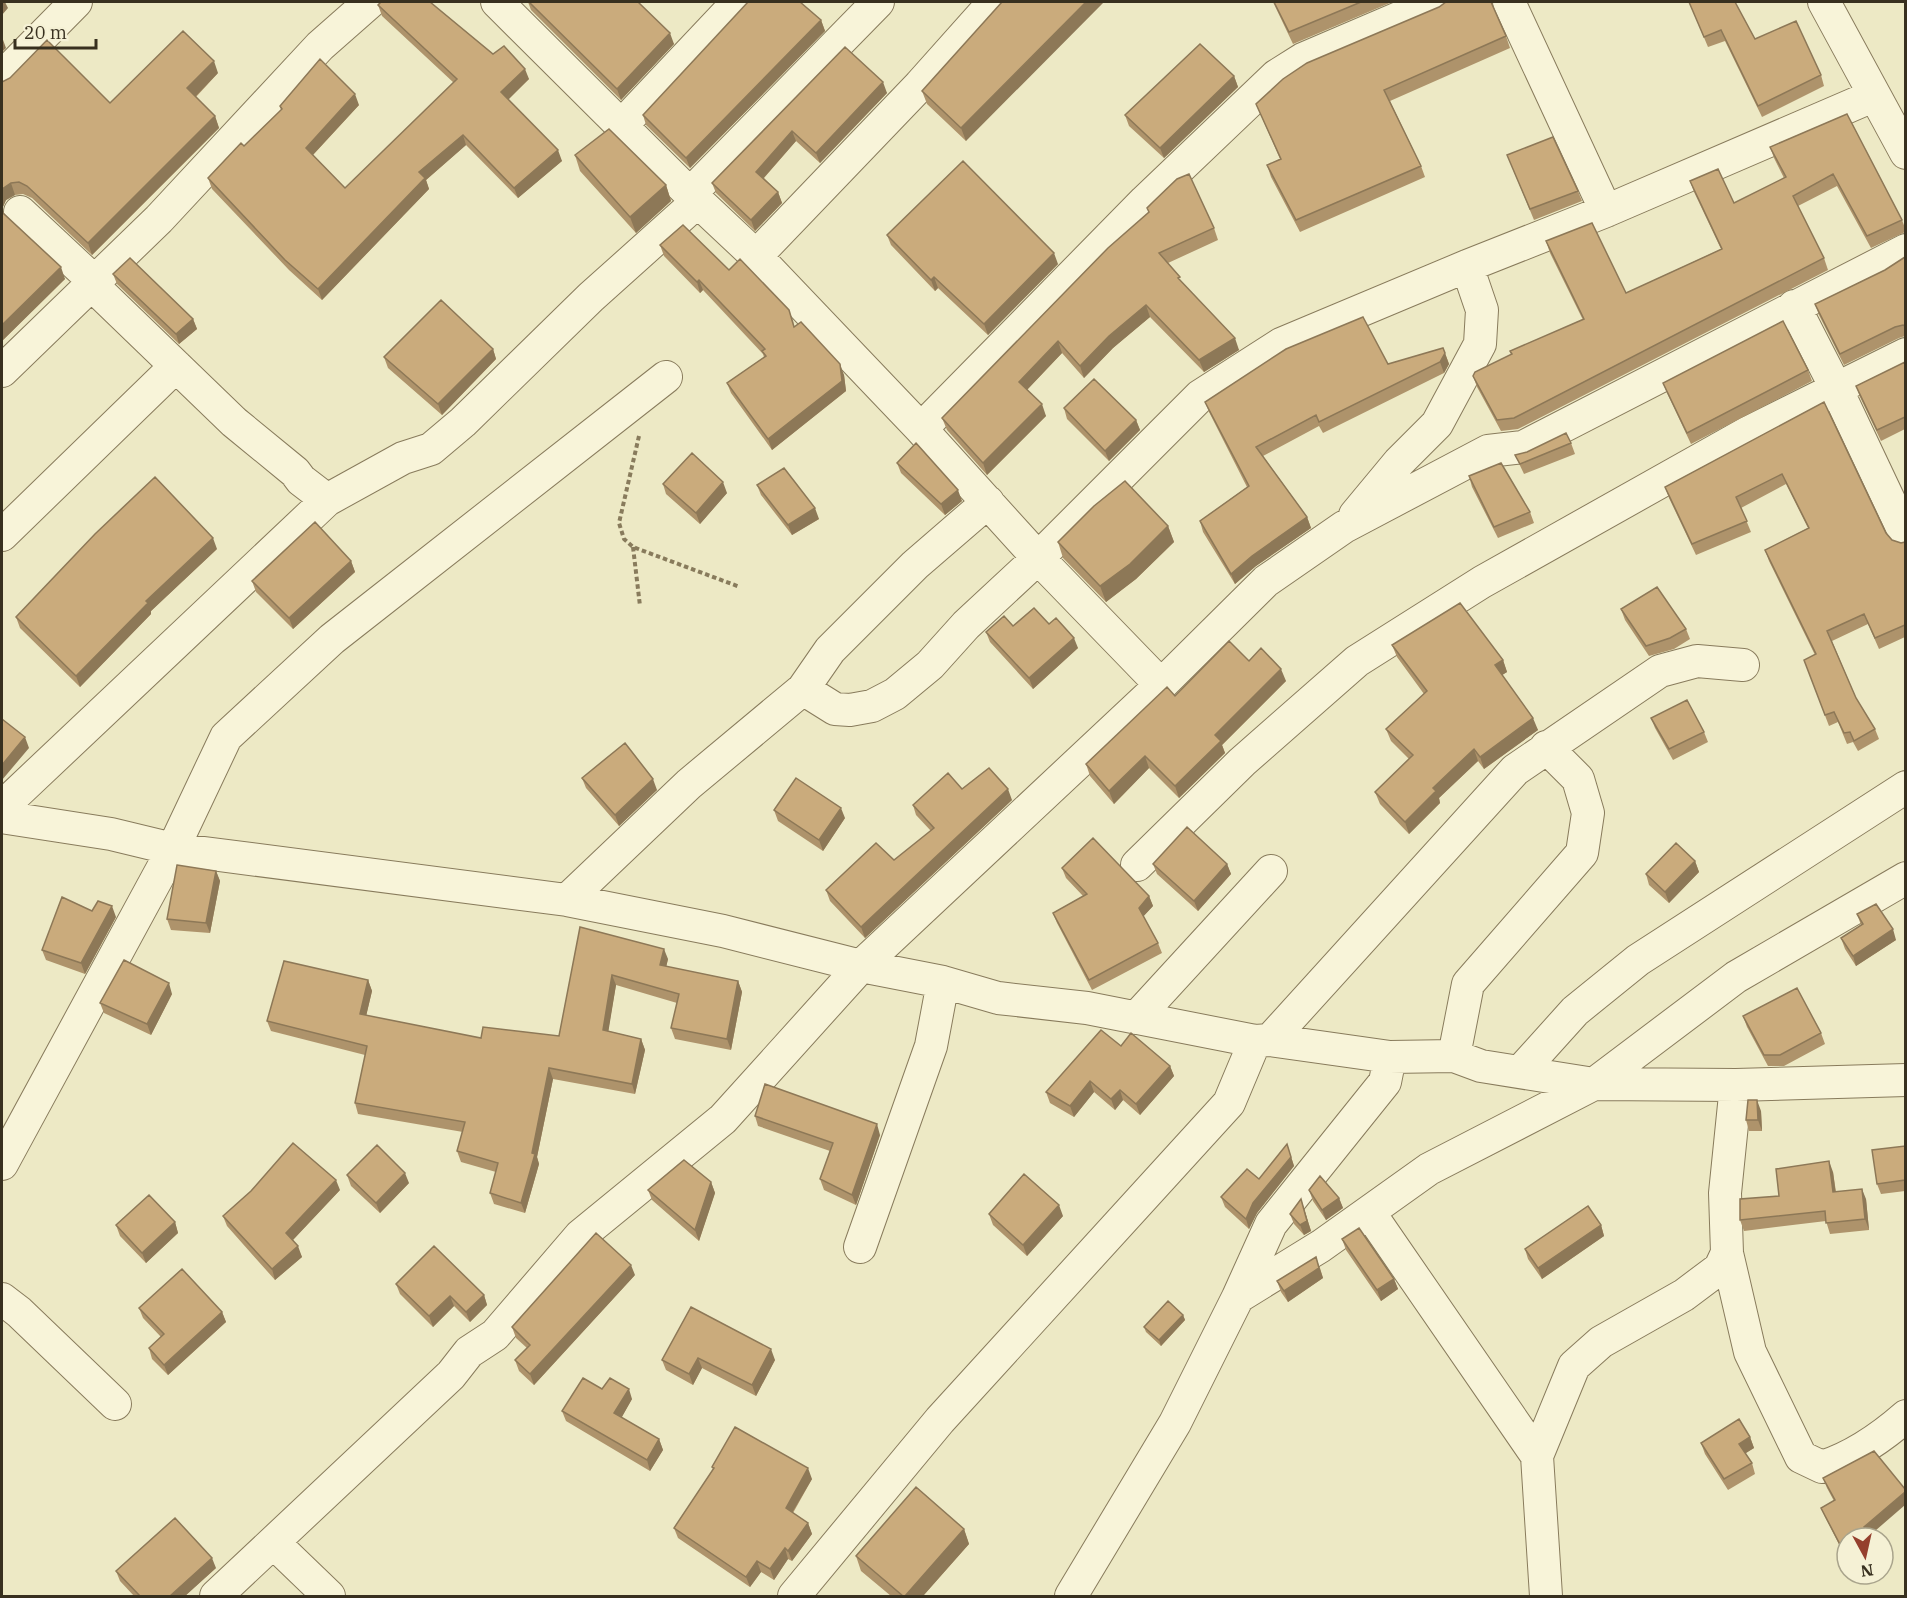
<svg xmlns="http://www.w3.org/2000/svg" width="1907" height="1598" font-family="'IBM Plex Serif',serif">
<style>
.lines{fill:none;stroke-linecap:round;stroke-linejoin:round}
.minor-casing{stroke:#887b5c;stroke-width:34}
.path{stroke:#887b5c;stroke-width:4;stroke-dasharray:4.5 3;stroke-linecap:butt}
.minor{stroke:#f8f4d9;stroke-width:32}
.wall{fill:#ae936b}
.shaded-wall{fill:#8d7857}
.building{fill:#caab7c;stroke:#8d7857;stroke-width:1.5}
</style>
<rect width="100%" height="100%" fill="#ede9c5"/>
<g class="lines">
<g class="minor-casing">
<path id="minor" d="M497 2 690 194 756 256 921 429 1038 558 1161 685
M1509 2 1606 211
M1824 2 1906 153
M2 77 76 2
M621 126 738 2
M690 194 878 2
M20 212 94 281
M756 256 920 85 994 2
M91 284 234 422 295 472 301 480 327 500
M1794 306 1837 390 1906 536
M2 371 159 219 320 46 370 2
M921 429 1145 201 1276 76 1303 59 1436 2
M1355 515 1399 462 1437 424 1480 344 1482 310 1467 266
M2 535 176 366
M803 689 835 709 850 710 872 706 895 694 930 665 966 625 1038 558 1200 396 1281 344 1467 266 1606 211 1873 96
M2 807 327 500 403 458 431 449 463 422 591 297 697 202
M2 817 111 834 173 849 567 900 723 931 861 966 943 982 998 998 1087 1008 1255 1041 1270 1040 1390 1057 1454 1056 1481 1066 1594 1084 1736 1085 1906 1080
M1137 865 1242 762 1357 661 1482 582 1749 432 1906 354
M567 900 689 784 803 689 830 650 915 565 988 502
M1136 1018 1271 871
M1270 1040 1515 770 1660 671 1697 661 1743 665
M1454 1056 1468 984 1582 853 1588 813 1578 779 1546 747
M1520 1072 1575 1011 1638 960 1906 787
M2 1164 173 849 226 737 332 639 666 377
M1369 1212 1537 1456
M860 1247 931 1046 943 982
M1727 1253 1750 1352 1801 1457 1822 1467C1853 1457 1882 1437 1906 1416
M1238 1297 1271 1224 1385 1082 1390 1057
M2 1299 19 1312 115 1404
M275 1544 329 1596
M216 1596 451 1375 469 1352 495 1335 580 1236 723 1119 861 966 1161 685 1266 581 1344 527 1488 451 1523 447 1906 250
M794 1596 940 1420 1229 1103 1255 1041
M1071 1596 1175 1423 1238 1297 1321 1246 1429 1169 1594 1084 1736 977 1906 878
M1546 1596 1537 1456 1574 1366 1601 1342 1684 1295 1720 1268 1727 1253 1725 1193 1736 1085"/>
</g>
<path class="path" d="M639 436 619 523 624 539 633 547 740 587
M633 547 640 606"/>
<use href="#minor" class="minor"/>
</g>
<path class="wall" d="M528 2H638L674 44 621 100 531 10Z
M1002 2 966 141 927 104 922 91Z
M1273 2H1392L1293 44Z
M1689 2H1735L1755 39 1821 75 1824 86 1762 117 1725 41 1708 47Z
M378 5 434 6 493 54 529 79 508 99 562 161 518 198 466 145 426 180 429 189 322 300 289 270 212 189 208 178 244 146 281 110 280 106 359 105 313 155 345 188 454 83 382 16Z
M821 20 825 31 690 168 646 125 643 115Z
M1506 36 1510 48 1390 101 1421 166 1425 177 1300 232 1271 177 1267 165 1280 159 1256 104Z
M845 47 887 93 820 163 796 141 764 178 778 192 782 203 755 231 716 193 712 183Z
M218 73 196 97 215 116 219 128 92 255 32 198 23 194 15 195 6 200 2 209 3 212 65 279 2 341V82L110 103Z
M1234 76 1238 87 1164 158 1129 126 1125 115Z
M1847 114 1902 220 1905 228V232L1871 248 1837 186 1798 206 1824 258 1828 270 1518 429 1501 431 1477 387 1473 376 1511 355 1510 351 1583 320 1550 253 1546 241 1626 293 1721 249 1694 192 1690 181 1734 203 1784 178 1774 158 1770 147Z
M575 155 666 185 671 201 636 233 580 171Z
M1507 155 1578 191 1582 201 1534 220Z
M1214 228 1218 240 1168 263 1182 283 1239 350 1204 372 1150 317 1113 348 1084 378 1062 353 1027 390 1046 416 987 475 947 430 942 418 1108 248Z
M887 235 1058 264 988 335 938 288 935 291 891 245Z
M660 245 729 270 793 320 794 327 844 375 846 391 772 450 731 393 727 383 764 357 763 354 703 290 700 293 664 256Z
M1905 257V336L1899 338 1844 365 1819 315 1815 304 1885 270Z
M113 274 193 319 197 329 179 344 117 284Z
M1443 348 1449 364 1444 373 1323 433 1319 426 1263 456 1307 517 1311 528 1256 566 1235 584 1203 532 1200 521 1247 487 1209 412 1205 402 1388 364Z
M493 349 496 359 442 415 388 368 384 357Z
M1905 362V429L1881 441 1860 397 1856 386Z
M1808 370 1812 381 1691 444 1667 393 1663 383Z
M1824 402 1886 533 1892 540 1901 543 1905 542V637L1879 649 1868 624 1832 641 1856 698 1875 729 1879 739 1858 751 1853 742 1847 744 1838 722 1829 726 1804 660 1815 655 1769 561 1765 550 1808 528 1786 484 1741 508 1751 532 1696 555 1669 498 1665 487Z
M1064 408 1136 420 1140 430 1109 461 1067 419Z
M1571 443 1575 454 1524 474 1515 455Z
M897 463 962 501 945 515 901 473Z
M1469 476 1530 512 1534 523 1498 538 1472 487Z
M663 484 727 493 700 524 666 494Z
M757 485 819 519 792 535 761 495Z
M1168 526 1174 542 1136 579 1106 602 1063 558 1058 542Z
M217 549 151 611V614L80 687 20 628 16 617Z
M351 561 355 572 293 629 256 592 252 581Z
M1621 609 1686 629 1690 639 1674 649 1649 656 1625 620Z
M1049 624 1078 648 1033 689 990 642 986 632 1013 626Z
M1392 645 1503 660 1507 672 1502 675 1538 730 1484 769 1478 761 1439 798 1440 803 1409 834 1380 804 1375 792 1409 759 1391 741 1386 729 1424 694 1397 657Z
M1249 661 1286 681 1222 745 1225 753 1179 798 1149 768 1114 804 1090 776 1086 764 1175 696Z
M1651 718 1704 732 1708 742 1673 760 1655 728Z
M582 778 657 790 619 826 586 788Z
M962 789 1012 800 865 938 830 901 826 890 894 860 931 831 916 815 913 805Z
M774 810 845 818 823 851 778 821Z
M1695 861 1699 872 1669 903 1649 885 1646 874Z
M1153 864H1227L1231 874 1198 911 1157 874Z
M1062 868 1149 896 1153 906 1143 916 1158 943 1162 953 1092 990 1057 923 1053 913 1083 896 1066 878Z
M216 871 220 881 210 933 171 930 167 919Z
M1857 914 1896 940 1856 966 1845 949 1841 938 1861 925Z
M116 917 85 974 46 960 42 950Z
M580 927 668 959 666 967 738 981 742 992 731 1050 675 1039 671 1028 677 1003 616 985 608 1031 641 1039 645 1050 635 1094 553 1079 537 1157 539 1164 525 1213 494 1204 490 1193 496 1172 461 1162 457 1151 463 1132 358 1114 355 1103 365 1055 271 1031 267 1021 368 980 372 991 366 1016 481 1038 559 1036Z
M172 994 151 1035 104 1013 100 1003Z
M1743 1016 1821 1033 1825 1044 1784 1066H1768L1747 1027Z
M1121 1046 1170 1066 1174 1076 1140 1115 1123 1100 1115 1110 1094 1092 1074 1117 1050 1103 1046 1092Z
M1761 1111 1762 1131H1749L1746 1120Z
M755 1116 880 1135 856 1205 824 1190 820 1179 830 1151 758 1126Z
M1287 1144 1294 1166 1257 1213 1249 1229 1225 1207 1221 1197 1259 1179Z
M1905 1146V1191L1881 1194 1877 1184Z
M1833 1172 1836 1192 1866 1199 1869 1230 1830 1234 1826 1221 1744 1231 1740 1220 1779 1196Z
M347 1175 409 1183 380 1213 351 1186Z
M711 1182 715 1193 699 1241 652 1200 648 1190Z
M340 1190 293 1240 302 1257 275 1280 227 1226 223 1216Z
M1309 1190 1339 1198 1343 1208 1326 1220 1313 1201Z
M1301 1199 1311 1231 1304 1235 1294 1224 1290 1214Z
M989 1214 1063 1216 1027 1256 993 1225Z
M175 1222 178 1233 146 1263 120 1236 116 1225Z
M1601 1225 1604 1236 1542 1279 1528 1259 1525 1249Z
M1342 1239 1394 1279 1398 1289 1381 1301 1346 1250Z
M1320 1268 1323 1278 1288 1302 1281 1292 1277 1281Z
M635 1275 534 1385 519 1371 515 1360 527 1348 516 1338 512 1327Z
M396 1284 484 1295 487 1305 470 1322 454 1306 433 1327 400 1294Z
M691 1307 775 1360 756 1396 702 1368 693 1385 666 1370 662 1360Z
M139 1308 222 1312 226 1322 168 1375 152 1359 149 1348 161 1337 143 1318Z
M1183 1315 1185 1320 1161 1346 1146 1332 1144 1327Z
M602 1389 632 1399 621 1418 659 1439 663 1450 650 1471 566 1421 562 1411Z
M1750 1437 1754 1448 1745 1453 1752 1463 1755 1474 1728 1490 1705 1454 1701 1443Z
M1874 1451 1847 1538V1560L1825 1517 1821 1508 1834 1501 1827 1488 1823 1478Z
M712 1467 812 1479 793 1513 808 1523 812 1534 792 1561 788 1559 774 1580 761 1572 750 1587 678 1538 674 1528 713 1470Z
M964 1529 969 1544 923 1596H891L861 1571 856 1556Z
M216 1568 185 1596H134L120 1581 116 1571Z"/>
<path class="shaded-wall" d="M2 2H5L8 8 2 15Z
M1086 2H1104L966 141 961 128Z
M821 20 825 31 690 168 686 158Z
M670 33 674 44 621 100 617 89Z
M2 37 6 48 2 52Z
M214 61 218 73 192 100 187 88Z
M525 69 529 79 505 103 501 92Z
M1234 76 1238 87 1164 158 1160 148Z
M883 82 887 93 820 163 816 153Z
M355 94 359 105 310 158 306 148Z
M215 116 219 128 92 255 88 243Z
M792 131 796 141 760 182 756 172Z
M463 135 466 145 426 180 429 189 322 300 318 289 419 172Z
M558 150 562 161 518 198 514 188Z
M11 183 15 195 6 200 2 209 3 217 2 213V189Z
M666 185 671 201 636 233 630 217Z
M778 192 782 203 755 231 751 220Z
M1054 253 1058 264 988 335 984 324Z
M61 267 65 279 2 341V325Z
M934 277 938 288 935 291 931 280Z
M699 280 703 290 700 293 697 282Z
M1146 305 1150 317 1113 348 1084 378 1080 366 1109 336Z
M193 319 197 329 179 344 176 334Z
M1235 338 1239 350 1204 372 1199 360Z
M1058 341 1062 353 1023 394 1019 382Z
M493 349 496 359 442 415 438 404Z
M1445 353 1449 364 1444 373 1440 362Z
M840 364 844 375 846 391 772 450 768 439Z
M1042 404 1046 416 987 475 983 463Z
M1136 420 1140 430 1109 461 1105 451Z
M723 482 727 493 700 524 696 513Z
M958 490 962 501 945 515 941 504Z
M815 508 819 519 792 535 788 525Z
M1307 517 1311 528 1256 566 1235 584 1231 574 1252 556Z
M1168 526 1174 542 1136 579 1106 602 1100 586Z
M213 538 217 549 151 611V614L80 687 76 676 146 601Z
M351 561 355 572 293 629 289 618Z
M1074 638 1078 648 1033 689 1029 678Z
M1503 660 1507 672 1499 677 1495 665Z
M1281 669 1286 681 1222 745 1225 753 1179 798 1175 786 1215 735Z
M1533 718 1538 730 1484 769 1480 757Z
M25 737 29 748 2 780V765Z
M1474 749 1478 761 1439 798 1440 803 1409 834 1405 822 1433 788Z
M1145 756 1149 768 1114 804 1109 791Z
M653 779 657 790 619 826 615 815Z
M1008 789 1012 800 865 938 861 927Z
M841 808 845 818 823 851 819 840Z
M1695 861 1699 872 1669 903 1665 892Z
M1227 864 1231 874 1198 911 1194 901Z
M216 871 220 881 210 933 206 923Z
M1149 896 1153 906 1142 918 1139 908Z
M112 906 116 917 85 974 81 963Z
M1893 929 1896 940 1856 966 1853 956Z
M664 949 668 959 664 976 660 965Z
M612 975 616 985 607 1040 603 1030Z
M368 980 372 991 364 1025 360 1014Z
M738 981 742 992 731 1050 727 1039Z
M169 983 172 994 151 1035 147 1024Z
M641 1039 645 1050 635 1094 632 1084Z
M1170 1066 1174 1076 1140 1115 1136 1104Z
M549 1068 553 1079 537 1157 539 1164 525 1213 521 1203Z
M1090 1081 1094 1092 1074 1117 1070 1106Z
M1120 1090 1123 1100 1115 1110 1111 1099Z
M1757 1100 1761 1111 1762 1131 1758 1120Z
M877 1124 880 1135 856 1205 852 1195Z
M1287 1144 1294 1166 1257 1213 1249 1229 1246 1219 1253 1203Z
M1829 1161 1833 1172 1837 1203 1833 1192Z
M405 1173 409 1183 380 1213 376 1203Z
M336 1180 340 1190 290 1243 286 1233Z
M711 1182 715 1193 699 1241 695 1230Z
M1862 1189 1866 1199 1869 1230 1865 1219Z
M1339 1198 1343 1208 1326 1220 1322 1210Z
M1301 1199 1311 1231 1304 1235 1300 1225Z
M1059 1205 1063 1216 1027 1256 1023 1245Z
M175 1222 178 1233 146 1263 142 1253Z
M1601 1225 1604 1236 1542 1279 1538 1268Z
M298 1246 302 1257 275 1280 272 1269Z
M1316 1257 1323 1278 1288 1302 1284 1291Z
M631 1265 635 1275 534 1385 530 1374Z
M1394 1279 1398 1289 1381 1301 1377 1290Z
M484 1295 487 1305 470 1322 466 1312Z
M450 1296 454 1306 433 1327 429 1316Z
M222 1312 226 1322 168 1375 164 1365Z
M1183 1315 1185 1320 1161 1346 1159 1340Z
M771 1349 775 1360 756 1396 752 1385Z
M698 1358 702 1368 693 1385 689 1374Z
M629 1389 632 1399 618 1424 614 1413Z
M1750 1437 1754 1448 1743 1455 1739 1444Z
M659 1439 663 1450 650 1471 647 1460Z
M808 1468 812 1479 789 1518 786 1508Z
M1905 1492V1505L1868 1537 1864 1527Z
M808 1523 812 1534 792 1561 788 1551Z
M964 1529 969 1544 923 1596H905Z
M785 1548 788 1559 774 1580 770 1569Z
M212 1558 216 1568 185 1596H170Z
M757 1561 761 1572 750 1587 746 1577Z"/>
<path class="building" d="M381 2H430L493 54 504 46 525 69 501 92 558 150 514 188 463 135 419 172 425 178 318 289 285 260 208 178 241 143 244 146 282 109 280 106 320 59 355 94 306 148 345 188 457 79 378 5Z
M529 2H638L670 33 617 89Z
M748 2H800L821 20 686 158 643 115Z
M1002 2H1086L961 128 922 91Z
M1274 2H1361L1289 32Z
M1446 2H1491L1506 36 1384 90 1421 166 1296 220 1267 165 1281 159 1256 104 1283 79 1307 63 1439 7Z
M1689 2H1735L1755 39 1796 21 1821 75 1758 106 1721 30 1704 37Z
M183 31 214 61 187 88 215 116 88 243 27 186 19 182 11 183 2 189V82L10 78 47 40 110 103Z
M1200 44 1234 76 1160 148 1125 115Z
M845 47 883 82 816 153 792 131 756 172 778 192 751 220 712 183Z
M1847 114 1902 220 1867 236 1833 174 1793 196 1824 258 1514 418 1497 420 1473 376 1475 372 1512 354 1510 351 1584 319 1546 241 1592 223 1626 293 1722 249 1690 181 1718 169 1734 203 1786 177 1770 147Z
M609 129 666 185 630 217 575 155Z
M1553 137 1578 191 1530 209 1507 155Z
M963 161 1054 253 984 324 934 277 931 280 887 235Z
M1189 174 1214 228 1159 253 1180 277 1178 278 1235 338 1199 360 1146 305 1109 336 1080 366 1058 341 1019 382 1042 404 983 463 942 418 1108 248 1149 212 1147 208 1153 202 1177 179Z
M2 210 3 213 61 267 2 325Z
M683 225 729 270 740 259 789 310 794 327 801 322 840 364 842 381 768 439 727 383 766 356 762 351 765 349 699 280 697 282 660 245Z
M1905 257V326L1903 325 1895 327 1840 354 1815 304 1885 270Z
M130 258 193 319 176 334 113 274Z
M441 300 493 349 438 404 384 357Z
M1363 317 1388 364 1443 348 1445 353 1440 362 1319 422 1316 415 1256 447 1307 517 1252 556 1231 574 1200 521 1249 486 1205 402 1286 349Z
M1783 321 1808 370 1687 433 1663 383Z
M1905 362V417L1877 430 1856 386Z
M1094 379 1136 420 1105 451 1064 408Z
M1824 402 1886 533 1892 540 1901 543 1905 542V625L1875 638 1864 614 1827 631 1856 698 1875 729 1854 741 1850 732 1844 733 1834 712 1825 715 1804 660 1816 654 1765 550 1809 528 1782 474 1736 497 1747 521 1692 544 1665 487Z
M1566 433 1571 443 1520 464 1515 455 1527 452Z
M916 443 958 490 941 504 897 463Z
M692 453 723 482 696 513 663 484Z
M1501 463 1530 512 1494 527 1469 476Z
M784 468 815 508 788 525 757 485Z
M155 477 213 538 146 601 148 603 76 676 16 617 95 534Z
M1125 481 1168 526 1130 564 1100 586 1058 542 1094 506Z
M315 522 351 561 289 618 252 581Z
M1657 587 1686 629 1670 638 1646 646 1621 609Z
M1460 603 1503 660 1495 665 1533 718 1480 757 1474 749 1433 788 1436 791 1405 822 1375 792 1413 755 1386 729 1427 691 1392 645Z
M1034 608 1049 624 1056 618 1074 638 1029 678 986 632 1004 616 1013 626Z
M1229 641 1249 661 1261 648 1281 669 1215 735 1221 741 1175 786 1145 756 1109 791 1086 764 1167 687 1175 696Z
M1687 700 1704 732 1669 749 1651 718Z
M2 719 25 737 2 765Z
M625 743 653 779 615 815 582 778Z
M989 768 1008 789 861 927 826 890 876 843 894 860 934 828 913 805 948 773 962 789Z
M796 778 841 808 819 840 774 810Z
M1187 827 1227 864 1194 901 1153 864Z
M1093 838 1149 896 1139 908 1158 943 1089 980 1053 913 1087 894 1062 868Z
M1676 843 1695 861 1665 892 1646 874Z
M177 865 216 871 206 923 167 919Z
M62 897 92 911 98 901 112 906 81 963 42 950Z
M1876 904 1893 929 1853 956 1841 938 1863 924 1857 914Z
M580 927 664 949 660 965 738 981 727 1039 671 1028 679 994 612 975 603 1030 641 1039 632 1084 549 1068 532 1153 535 1154 521 1203 490 1193 498 1163 457 1151 465 1122 355 1103 367 1046 267 1021 284 961 368 980 360 1014 481 1038 483 1027 559 1036Z
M124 960 169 983 147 1024 100 1003Z
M1797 988 1821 1033 1780 1055H1764L1743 1016Z
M1101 1030 1121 1046 1131 1033 1170 1066 1136 1104 1120 1090 1111 1099 1090 1081 1070 1106 1046 1092Z
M765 1084 877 1124 852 1195 820 1179 833 1143 755 1116Z
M1748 1100H1757L1758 1120H1746Z
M293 1143 336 1180 286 1233 298 1246 272 1269 223 1216 251 1191Z
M1287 1144 1291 1157 1253 1203 1246 1219 1221 1197 1247 1169 1259 1179Z
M377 1145 405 1173 376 1203 347 1175Z
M1905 1146V1180L1877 1184 1872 1150Z
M684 1160 711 1182 695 1230 648 1190Z
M1829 1161 1833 1192 1862 1189 1865 1219 1826 1223 1825 1211 1740 1220V1199L1779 1196 1776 1169Z
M1024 1174 1059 1205 1023 1245 989 1214Z
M1320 1176 1339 1198 1322 1210 1309 1190Z
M149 1195 175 1222 142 1253 116 1225Z
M1301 1199 1307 1221 1300 1225 1290 1214Z
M1588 1206 1601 1225 1538 1268 1525 1249Z
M1359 1228 1394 1279 1377 1290 1342 1239Z
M596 1233 631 1265 530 1374 515 1360 530 1345 512 1327Z
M434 1246 484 1295 466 1312 450 1296 429 1316 396 1284Z
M1316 1257 1319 1268 1284 1291 1277 1281Z
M182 1269 222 1312 164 1365 149 1348 164 1334 139 1308Z
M1168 1301 1183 1315 1159 1340 1144 1327Z
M691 1307 771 1349 752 1385 698 1358 689 1374 662 1360Z
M583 1378 602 1389 610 1378 629 1389 614 1413 659 1439 647 1460 562 1411Z
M1739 1419 1750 1437 1739 1444 1752 1463 1724 1479 1701 1443Z
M735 1427 808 1468 786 1508 808 1523 788 1551 785 1548 770 1569 757 1561 746 1577 674 1528 714 1468 712 1467Z
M1874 1451 1905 1489V1492L1864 1527 1870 1538H1847V1553L1845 1554 1821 1508 1835 1500 1823 1478Z
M916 1487 964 1529 905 1596H903L856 1556Z
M175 1518 212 1558 170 1596H140L116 1571Z"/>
<rect width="1907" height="1598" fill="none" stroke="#38301f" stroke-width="6"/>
<g transform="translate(1865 1556) rotate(172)"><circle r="28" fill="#f5f1d5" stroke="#a9a48c" stroke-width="1.5"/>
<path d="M0-4.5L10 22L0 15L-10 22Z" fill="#95402d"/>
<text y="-9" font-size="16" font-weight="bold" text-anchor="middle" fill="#38301f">N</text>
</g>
<path d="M15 39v9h81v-9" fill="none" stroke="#38301f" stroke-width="3"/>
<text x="24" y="39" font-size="18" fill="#38301f" stroke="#f5f1d5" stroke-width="4.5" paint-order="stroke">20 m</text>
</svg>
